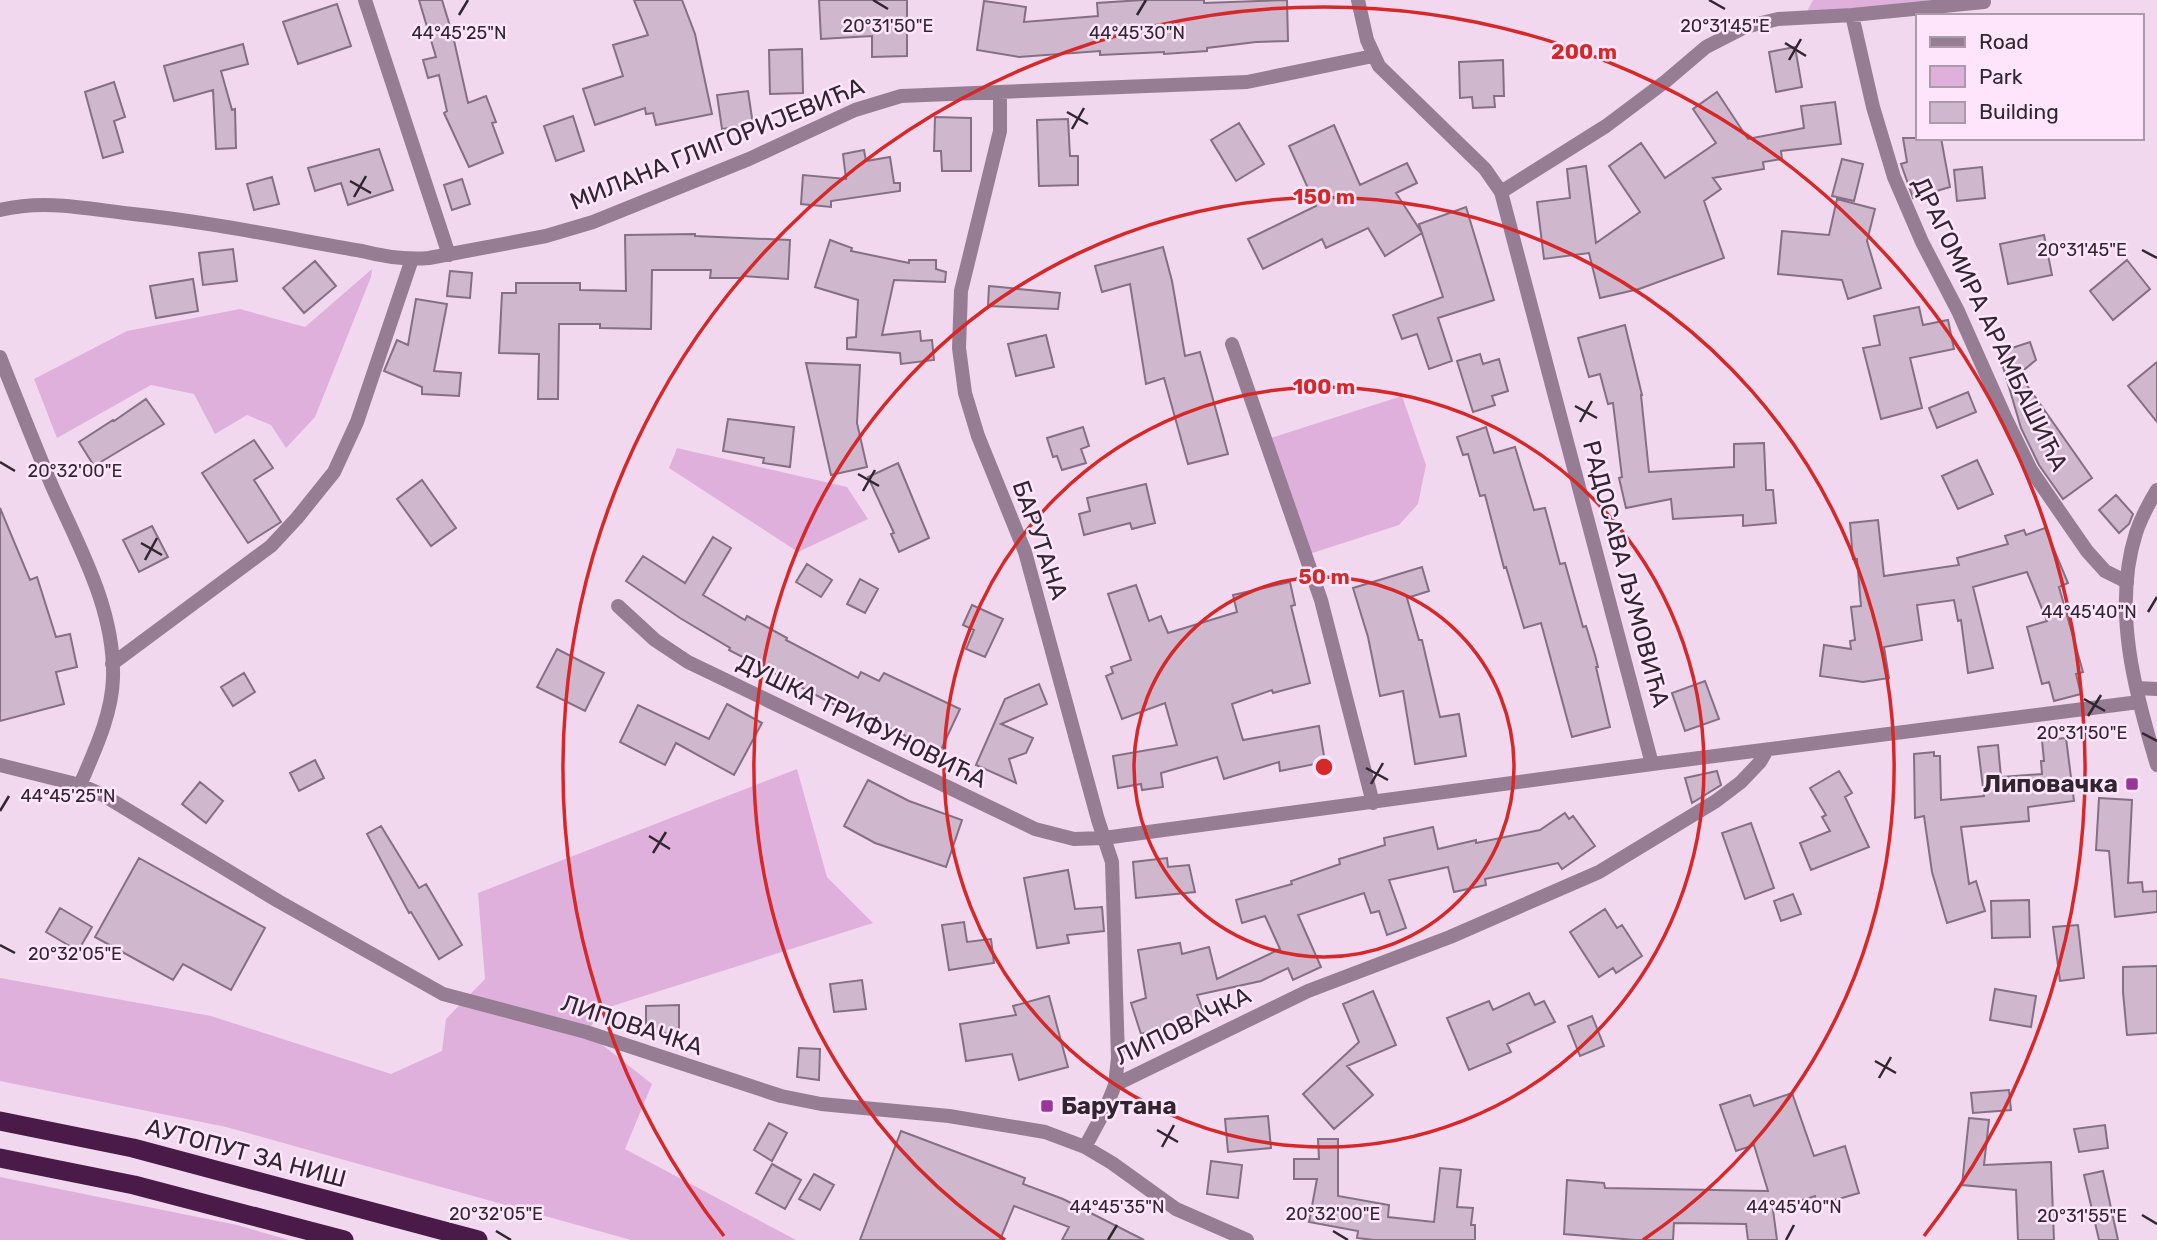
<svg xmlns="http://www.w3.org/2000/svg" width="2157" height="1240" font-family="Rubik,sans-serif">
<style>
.green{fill:#dfb0dc}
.building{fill:#cfb7cd;stroke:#856f83;stroke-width:2}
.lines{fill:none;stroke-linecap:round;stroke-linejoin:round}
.minor{stroke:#967d94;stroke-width:14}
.tertiary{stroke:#967d94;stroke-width:14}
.trunk{stroke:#4a1b48;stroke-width:19}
.ticks{fill:none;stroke:#30262f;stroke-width:2.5}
.ring{fill:none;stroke:#d62828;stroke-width:3.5}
.poi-dot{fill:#9b3599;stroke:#fee5fc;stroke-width:2.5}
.labels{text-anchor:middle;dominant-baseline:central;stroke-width:5;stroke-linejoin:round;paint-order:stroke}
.street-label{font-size:24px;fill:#30262f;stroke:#fee5fc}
.poi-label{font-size:24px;font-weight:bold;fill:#30262f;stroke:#fee5fc;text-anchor:end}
.ticks-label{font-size:18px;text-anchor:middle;fill:#30262f;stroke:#fee5fc;stroke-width:5;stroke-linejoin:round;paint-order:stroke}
.centre{fill:#d62828;stroke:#fee5fc;stroke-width:3.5}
.ring-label{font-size:21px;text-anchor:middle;font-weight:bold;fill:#d62828;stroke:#fee5fc;stroke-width:5;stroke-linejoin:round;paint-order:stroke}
</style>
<rect width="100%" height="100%" fill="#f1d8ef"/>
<path class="green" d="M1813 0H1987L1804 17Z
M372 269 371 277 315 417 286 448 271 425 247 415 215 434 194 394 151 385 57 438 34 379 127 331 240 309 305 327Z
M1402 396 1426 465 1418 504 1399 525 1303 556 1268 439Z
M677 448 847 487 868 519 798 552 669 468Z
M797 769 827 877 873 923 606 1008 586 1032 652 1084 625 1149 796 1240H631L226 1127 0 1081V978L211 1016 391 1074 442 1051 446 1019 485 979 478 893Z
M0 1177 237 1225 289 1240H0Z"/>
<path class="building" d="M419 0H442L453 36 468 103 486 96 496 122 492 123 503 153 469 167 444 113 447 111 439 75 428 78 423 60 436 57Z
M634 0H682L695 34 712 114 656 125 653 113 646 114 645 108 595 125 583 89 623 76 613 45 648 35Z
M819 0H907V56L872 57V36L821 39Z
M1142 0H1204V3L1287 0 1288 41 1256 42 1207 48V51L1164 54V52L1100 55V51L1019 57 977 50 984 1 1026 7 1024 22 1098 16 1097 3Z
M337 4 351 46 298 64 283 22Z
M243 44 248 64 221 71 232 110 235 109 236 148 216 149 213 90 174 101 164 66Z
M1795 47 1802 87 1776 92 1769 52Z
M802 49 803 93 770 94 769 50Z
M1503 60 1504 96H1494L1495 107 1473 108 1472 97 1460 98 1459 62Z
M114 82 125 117 114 121 123 152 103 158 85 92Z
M748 91 753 125 722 129 717 95Z
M1717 92 1748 139 1804 128 1801 106 1835 102 1841 144 1781 151 1782 159 1763 162 1764 169 1713 178 1721 189 1704 201 1724 258 1639 289 1600 298 1589 253 1544 259 1537 202 1570 198 1567 169 1586 166 1596 243 1640 212 1609 166 1641 143 1665 178 1716 143 1693 109Z
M573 116 584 151 556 161 544 126Z
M935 117 971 118V171H942L941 151H934Z
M1068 119 1070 156H1078V185L1039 186 1037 120Z
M1239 123 1264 164 1236 181 1211 140Z
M1334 125 1360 185 1407 163 1417 183 1396 193 1422 233 1385 256 1368 228 1326 248 1322 239 1263 269 1248 239 1316 206 1289 146Z
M1903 138H1941L1950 187 1913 198 1901 164 1907 162Z
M379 149 393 190 348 205 341 183 315 191 308 168Z
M864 150 866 161 890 157 894 183H900V191L831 201V207L801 204 803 175 846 179 843 154Z
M1842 159 1863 164 1854 201 1832 196Z
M1982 167 1985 198 1957 201 1954 170Z
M272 177 279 204 254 210 247 184Z
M462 179 470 204 452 210 444 185Z
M1837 199 1875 209 1867 241 1881 288 1848 299 1842 280 1778 274 1782 231 1829 235Z
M1466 207 1494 300 1438 318 1452 361 1429 369 1417 334 1402 339 1393 315 1443 297 1419 224Z
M695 234V236L790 240 788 279 743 276V278H710L711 270H652L651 329 600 328V324H559L558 399H538L539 354 499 353 502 293H516V283H580V290L626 291 625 235Z
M2044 235 2052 275 2008 284 2000 244Z
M830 240 852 248 851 251 909 263V260H936V269L946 272 945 282 894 280 882 335 920 331 921 341 932 340 934 360 901 364 900 353 847 349V338L856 337 858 300 815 287Z
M1163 247 1172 281 1185 356 1200 352 1228 454 1188 464 1164 378 1146 384 1130 284 1102 292 1095 266Z
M233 249 237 281 203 285 199 253Z
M2127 260 2150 289 2113 320 2090 291Z
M315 261 336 286 304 313 283 288Z
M450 271 472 273 470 298 447 296Z
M193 279 198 311 156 318 150 286Z
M989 286 1060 293 1058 309 988 306Z
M416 299 447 304 434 371 461 373 459 396 422 394V387L384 371 397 340 408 345Z
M1919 307 1923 325 1948 320 1954 349 1910 358 1922 408 1881 419 1863 348 1880 345 1874 316Z
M1625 325 1642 395H1641L1649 472 1734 467V444L1764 443 1766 490H1773L1776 523 1743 526V515L1673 519 1671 499 1626 508 1619 478 1622 477 1613 403 1608 404 1600 374 1589 377 1578 338Z
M1046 335 1054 367 1016 376 1008 344Z
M2030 342 2036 360 2019 374 2092 478 2063 499 2039 465 2021 428 1998 350 2001 348 2003 351Z
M1480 354 1483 364 1499 359 1508 391 1492 396 1495 405 1473 412 1457 361Z
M2157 362V422L2128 386Z
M806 363 860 365 857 423 867 467 831 475Z
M1968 392 1976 412 1937 428 1929 408Z
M146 399 164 424 94 466 79 442 113 420 114 421Z
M728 419 794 427 790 467 763 463 764 458 723 451Z
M1083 427 1089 446 1081 449 1086 463 1062 470 1057 456 1053 457 1047 438Z
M1486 427 1494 453 1515 447 1534 510 1545 508 1560 564 1565 563 1583 627 1586 626 1595 655 1598 667H1596L1610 727 1572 737 1541 623 1524 628 1506 567 1504 568 1485 495 1480 496 1468 454 1463 455 1457 437Z
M254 440 273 468 254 480 281 522 248 543 202 473Z
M1977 460 1993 494 1958 509 1942 476Z
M898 463 929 538 899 552 891 534 894 533 868 477Z
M422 480 456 528 431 546 397 499Z
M1146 484 1155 523 1132 529 1130 523 1084 535 1079 514 1090 511 1087 498Z
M2116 495 2133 514 2129 524 2119 533 2099 510Z
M0 508 30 580 37 577 56 637 70 634 77 667 56 672 64 704 0 721Z
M1878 520 1884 576 1959 565 1957 558 2008 544 2005 536 2024 530 2026 535 2045 528 2068 583 2059 587 2083 672 2076 674 2081 694 2054 701 2049 682 2042 684 2027 627 2047 621 2027 572 1973 587 1993 668 1968 673 1961 620 1958 621 1954 600 1917 605 1922 640 1884 647 1889 678 1863 682 1820 676 1824 645 1851 649 1850 641 1855 640 1851 607 1861 606 1857 559H1853L1850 523Z
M152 526 168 557 139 572 123 540Z
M713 537 731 548 703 595 745 620 747 616 787 638 786 640 858 678 861 672 879 681 884 673 960 709 940 752 887 727 886 730 864 720 729 650 730 648 680 618 626 581 643 556 685 583Z
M807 564 832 580 821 597 796 582Z
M1422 567 1429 591 1407 598 1419 640H1422L1440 717 1459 714 1466 756 1415 764 1403 691 1380 696 1368 637 1353 588Z
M860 579 878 589 865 613 847 604Z
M1290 582 1295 605 1291 606 1310 683 1273 693 1272 690 1232 704 1243 740 1319 726 1325 762 1280 771 1279 762 1224 779 1217 757 1161 773 1163 787 1142 790 1141 784 1118 788 1113 756 1177 745 1165 703 1122 719 1106 676 1113 673 1111 667 1131 660 1108 594 1136 585 1149 621 1161 616 1168 633 1237 612 1233 595Z
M972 605 1003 619 985 657 966 649 974 630 963 625Z
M557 649 604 673 585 711 537 687Z
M244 673 255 692 233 706 221 687Z
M1705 681 1719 719 1685 731 1672 693Z
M1039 684 1047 704 1001 724 1033 738 1026 753 1009 759 1016 783 976 765 1005 699Z
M727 704 762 723 734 775 676 743 665 765 620 742 638 705 709 739Z
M2066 738 2074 801 2028 807 2029 821 1961 827 1969 884 1976 881 1985 911 1947 923 1932 872 1924 816 1915 818 1914 754 1934 752V756H1940L1941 800 1984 796 1978 747 1998 745 2001 777 2042 774 2041 761H2044L2042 740Z
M315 760 324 778 299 791 290 773Z
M1717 771 1721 785 1692 803 1685 778Z
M1839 771 1852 793 1845 797 1869 847 1811 870 1800 843 1830 831 1822 817 1826 815 1810 788Z
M868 780 909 801 962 820 946 867 875 843 844 826Z
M200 782 223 801 206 823 182 804Z
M2099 798 2132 800 2128 883 2142 882 2143 892 2157 891V912L2115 917 2109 851 2096 850Z
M1565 813 1569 819 1573 816 1595 846 1562 869 1558 863 1485 879 1486 885 1454 892 1448 867 1389 880 1406 928 1387 935 1379 911 1371 913 1364 893 1298 915 1321 967 1293 980 1288 968 1261 981 1197 995 1206 1019 1187 1025 1185 1020 1141 1034 1131 1003 1146 998 1138 950 1180 943 1182 954 1209 947 1217 979 1280 949 1265 916 1242 923 1236 900 1292 884 1291 881 1340 864 1339 859 1385 845 1384 838 1433 827 1438 849 1476 840V843L1540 830Z
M1751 823 1774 888 1745 899 1722 833Z
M381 826 419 888 426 884 462 945 439 959 411 912 409 913 367 834Z
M139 858 265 928 231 990 183 964 173 980 95 937Z
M1167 858 1168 867 1189 865 1195 892 1136 898 1133 862Z
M1068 870 1075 909 1102 907 1104 931 1067 935 1069 943 1037 948 1024 878Z
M1793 894 1801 914 1781 921 1774 901Z
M2029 900 2030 937 1992 938 1991 901Z
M60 908 92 927 78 951 46 932Z
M1605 909 1617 928 1622 925 1642 956 1616 973 1613 968 1599 977 1570 932Z
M964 922 967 942 991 939 994 963 949 970 942 925Z
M2078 925 2084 978 2060 981 2053 927Z
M2157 966V1033L2127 1035 2123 992V967Z
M862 980 866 1009 834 1012 830 984Z
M1995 989 2036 996 2031 1027 1990 1020Z
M1373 991 1396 1045 1347 1066 1373 1095 1334 1129 1303 1094 1359 1042 1343 1004Z
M1529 993 1535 1005 1544 1001 1555 1022 1507 1044 1511 1052 1469 1070 1447 1018 1489 1001 1493 1010Z
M1049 996 1068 1067 1019 1080 1012 1054 966 1061 960 1024 1016 1015 1013 1006Z
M679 1005V1033L646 1034V1006Z
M1592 1016 1604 1046 1580 1056 1568 1026Z
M799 1048 820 1049 819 1080 797 1077Z
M2009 1090 2011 1110 1973 1113 1971 1093Z
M1792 1093 1814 1156 1845 1146 1859 1193 1818 1205 1815 1196 1773 1210 1777 1240H1748L1746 1224 1674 1223 1673 1240H1635L1564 1234 1567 1180 1604 1183 1605 1188 1768 1191 1754 1145 1736 1151 1720 1105 1750 1095 1754 1106Z
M1268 1116 1271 1148 1228 1152 1225 1119Z
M1969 1118 1989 1120 1984 1165 2051 1162 2054 1240H2018L2016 1190 1962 1185Z
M769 1123 787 1133 772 1161 754 1150Z
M2105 1125 2108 1148 2079 1152 2074 1129Z
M901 1131 1025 1178 1023 1184 1063 1199 1144 1240H1062L1069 1227 1014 1206 1000 1240H860Z
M1318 1139H1338V1196L1389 1205 1388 1217 1434 1222 1440 1168 1461 1170 1457 1207 1473 1208 1471 1225H1475V1240H1374L1357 1238 1358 1231 1309 1222 1317 1179H1294V1159H1319Z
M1211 1161 1242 1165 1238 1198 1207 1194Z
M772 1164 801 1180 785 1209 756 1193Z
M2103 1171 2118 1240H2099L2084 1175Z
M814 1174 834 1185 820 1210 799 1199Z"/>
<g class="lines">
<path class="minor" d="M365 0 449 255
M1358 0 1367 40 1379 66 1485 169 1501 192 1652 764
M1852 15 1873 107 1894 177 1922 242 1958 311 2006 419 2031 470 2087 551 2105 571 2127 582
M1000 93V131L961 291 959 348 965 393 978 436 1025 552 1098 820 1112 862 1118 1058 1115 1085
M1501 192 1606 126 1666 81 1706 47 1745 27 1778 19 1852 15 1984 2
M0 210C46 199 88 209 133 214 210 222 286 238 362 251 385 257 405 260 429 258L546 236 593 222 749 159 855 110 901 96 1247 82 1373 56
M1232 344 1321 600 1373 803
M0 357C17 400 34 443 52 486 79 547 115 609 113 678 112 715 94 752 80 785
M618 606 655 640 688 662 1035 829 1074 839 1104 838 1652 764 2139 702
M112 664 271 546 297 518 334 472 357 422 412 259
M2137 688 2157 689
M0 765 80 785 103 795 278 901 443 994 586 1032 781 1096 821 1104 949 1116 1045 1132 1085 1147 1112 1163 1176 1209 1247 1240
M1085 1147 1105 1110 1115 1085 1308 991 1450 937 1599 872 1716 801 1741 782 1760 762 1767 750"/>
<path class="tertiary" d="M2157 490C2149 503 2141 518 2136 533 2112 608 2135 693 2157 765"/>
<path class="trunk" d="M0 1121 133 1148 478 1240
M0 1158 134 1185 344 1240"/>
</g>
<path class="ticks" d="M873 0 888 9M1709 0 1725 9M459 15 468 0M1137 15 1146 0M1785 43 1806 56M1789 60 1801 39M1067 112 1088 124M1072 129 1084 108M350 181 371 193M354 197 366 176M2142 250 2157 258M1575 406 1597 418M1580 422 1592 401M0 462 15 471M858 474 879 486M863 491 875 470M141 543 162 555M145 560 157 538M2148 612 2157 597M2084 699 2105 711M2088 716 2101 695M2142 733 2157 741M1366 768 1388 780M1371 784 1383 763M0 811 9 796M649 836 670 849M653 853 666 832M0 945 15 953M1875 1061 1896 1073M1879 1078 1891 1057M1157 1130 1178 1142M1162 1147 1174 1125M2142 1215 2157 1224M496 1231 511 1240M1333 1231 1348 1240M1108 1240 1117 1225M1786 1240 1794 1225"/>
<g class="ring">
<circle cx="1324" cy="767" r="190"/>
<circle cx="1324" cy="767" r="380"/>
<path d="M1005 1240A570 570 0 1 1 1643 1240"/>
<path d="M724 1236A761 761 0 1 1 1924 1236"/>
</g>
<g class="poi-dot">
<rect x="2125" y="777" width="14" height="14" rx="3.5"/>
<rect x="1040" y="1099" width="14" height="14" rx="3.5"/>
</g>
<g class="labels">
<g class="street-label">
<text transform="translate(717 144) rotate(-22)">МИЛАНА ГЛИГОРИЈЕВИЋА</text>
<text transform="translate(1990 324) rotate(64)">ДРАГОМИРА АРАМБАШИЋА</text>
<text transform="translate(1040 540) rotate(71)">БАРУТАНА</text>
<text transform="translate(1626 574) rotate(75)">РАДОСАВА ЉУМОВИЋА</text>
<text transform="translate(862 721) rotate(26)">ДУШКА ТРИФУНОВИЋА</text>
<text transform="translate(632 1025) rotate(18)">ЛИПОВАЧКА</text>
<text transform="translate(1183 1026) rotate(-26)">ЛИПОВАЧКА</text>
<text transform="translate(246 1153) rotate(15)">АУТОПУТ ЗА НИШ</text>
</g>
<g class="poi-label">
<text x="2118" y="784">Липовачка</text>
<text x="1061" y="1106" text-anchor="start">Барутана</text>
</g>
</g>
<g class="ticks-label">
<text x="888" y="32">20°31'50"E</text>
<text x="1725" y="32">20°31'45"E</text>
<text x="459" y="39">44°45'25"N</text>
<text x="1137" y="39">44°45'30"N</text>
<text x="2082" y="256">20°31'45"E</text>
<text x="75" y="477">20°32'00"E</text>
<text x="2089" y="618">44°45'40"N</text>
<text x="2082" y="739">20°31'50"E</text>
<text x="68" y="802">44°45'25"N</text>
<text x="75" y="960">20°32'05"E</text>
<text x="1117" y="1213">44°45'35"N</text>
<text x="1794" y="1213">44°45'40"N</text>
<text x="496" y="1220">20°32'05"E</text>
<text x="1333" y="1220">20°32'00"E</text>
<text x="2082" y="1222">20°31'55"E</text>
</g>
<circle cx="1324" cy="767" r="10" class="centre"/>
<g class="ring-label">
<text x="1584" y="59">200 m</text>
<text x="1324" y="204">150 m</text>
<text x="1324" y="394">100 m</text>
<text x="1324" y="584">50 m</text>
</g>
<rect x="1916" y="14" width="228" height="126" fill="#fee5fc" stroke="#ac99aa" stroke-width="2"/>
<rect x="1930" y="37" width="35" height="10" fill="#967d94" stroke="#ac99aa" stroke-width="2"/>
<text x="1979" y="49" font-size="21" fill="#30262f">Road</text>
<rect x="1930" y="66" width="35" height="21" fill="#dfb0dc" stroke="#ac99aa" stroke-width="2"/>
<text x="1979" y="84" font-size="21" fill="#30262f">Park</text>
<rect x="1930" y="102" width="35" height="21" fill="#cfb7cd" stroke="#ac99aa" stroke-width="2"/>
<text x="1979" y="119" font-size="21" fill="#30262f">Building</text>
</svg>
